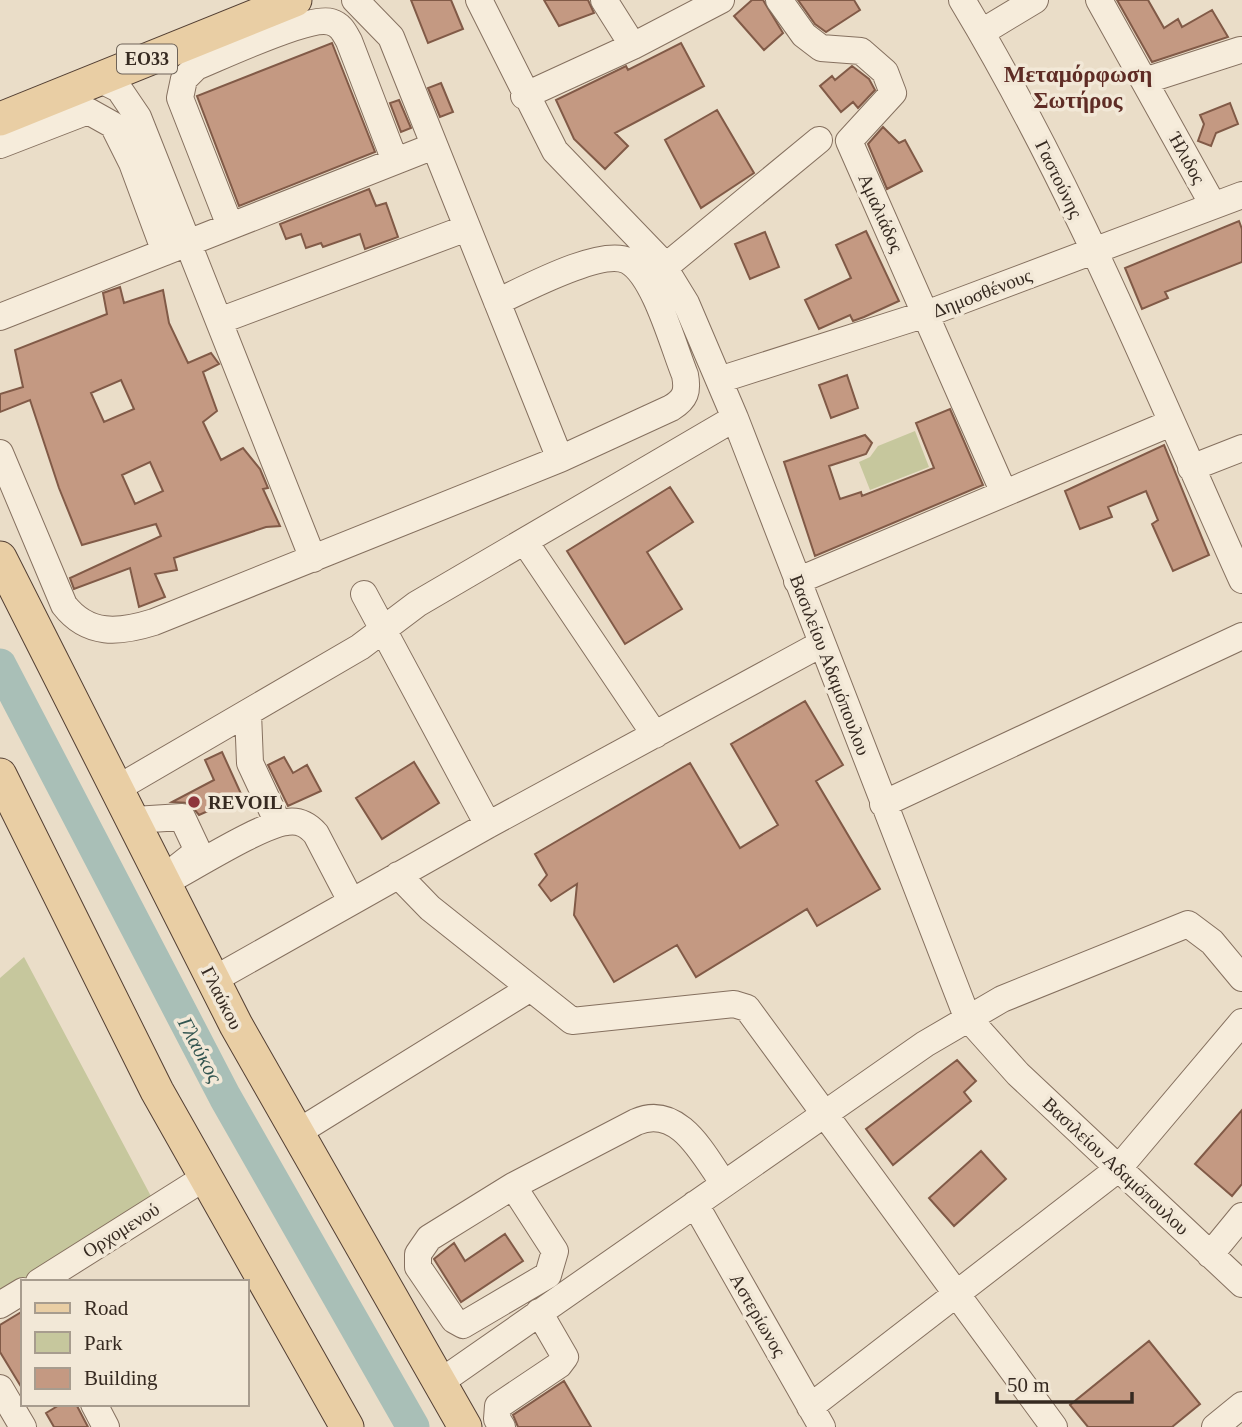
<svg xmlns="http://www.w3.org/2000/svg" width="1242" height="1427" font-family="'Times New Roman',serif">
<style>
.green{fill:#c6c79d}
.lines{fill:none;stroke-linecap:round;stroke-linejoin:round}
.river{stroke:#a9bfb7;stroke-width:33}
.building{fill:#c49982;stroke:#815a47;stroke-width:2;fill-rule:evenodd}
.minor-casing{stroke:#85705f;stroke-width:28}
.major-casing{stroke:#533f33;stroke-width:35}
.minor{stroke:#f6ecdb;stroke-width:26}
.major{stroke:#e9cea4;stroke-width:33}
.poi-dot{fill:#8e353c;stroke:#f2e8d7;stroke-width:2.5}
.labels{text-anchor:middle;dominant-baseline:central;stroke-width:7;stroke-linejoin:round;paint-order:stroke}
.shield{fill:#f2e8d7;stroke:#6e6358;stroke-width:2}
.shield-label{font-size:18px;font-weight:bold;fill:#362a21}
.street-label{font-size:19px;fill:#362a21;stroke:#f2e8d7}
.poi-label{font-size:19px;font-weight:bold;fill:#362a21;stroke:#f2e8d7;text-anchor:start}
.water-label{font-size:21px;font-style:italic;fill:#325550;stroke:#f2e8d7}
.quarter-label{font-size:23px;font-weight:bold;fill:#5f2c25;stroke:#f2e8d7}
</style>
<rect width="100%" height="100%" fill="#eaddc8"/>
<path class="green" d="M915 431 929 467 870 490 859 462 870 457 878 446Z
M24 957 153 1200 0 1294V978Z"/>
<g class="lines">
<path class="river" d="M0 665 225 1097 413 1427"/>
</g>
<path class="building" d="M411 0H451L463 29 428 43Z
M544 0H588L594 13 559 26Z
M752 0H763L783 33 764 50 734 16Z
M798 0H854L860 10 826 32 815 24Z
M1117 0H1148L1164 28 1178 19 1182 27 1212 10 1228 37 1152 62Z
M332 43 375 152 239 206 197 96Z
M681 43 704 86 615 133 628 146 605 169 574 139 556 100 626 66 628 70Z
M852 66 869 79 875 90 858 108 853 102 841 112 820 86 832 76 835 80Z
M441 83 453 112 440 117 428 88Z
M399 100 411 128 401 132 390 103Z
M1230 103 1238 124 1216 133 1211 146 1198 141 1204 124 1200 115Z
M717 110 754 173 701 208 665 140Z
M883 127 899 143 905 140 922 171 887 189 868 144Z
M369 189 376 206 386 203 398 237 365 249 360 234 323 247 321 243 306 248 301 234 286 239 280 224Z
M1239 221 1242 229V262L1165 292 1168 298 1142 309 1125 268Z
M866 231 899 301 864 317 853 321 850 315 819 329 805 300 851 278 836 245Z
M765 232 779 267 750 279 735 244Z
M120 287 124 303 163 290 169 323 188 363 211 353 219 364 203 372 217 411 203 422 221 460 243 448 260 469 268 488 263 489 280 526 266 527 174 558 177 570 155 574 165 597 139 607 130 568 74 589 70 578 161 536 156 524 82 545 59 488 30 400 0 412V394L23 387 15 350 107 314 103 293ZM121 380 134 409 104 422 91 393ZM150 462 163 491 135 504 122 475Z
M847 375 858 408 831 418 819 385Z
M950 409 983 485 815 556 784 462 865 435 872 443 866 454 829 466 840 499 861 492 862 496 934 468 916 423Z
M1164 445 1209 555 1173 571 1152 524 1158 520 1146 491 1108 507 1112 517 1080 529 1065 491Z
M670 487 693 522 647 552 682 609 625 644 567 551Z
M805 701 843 765 816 781 880 889 817 926 807 909 696 977 677 945 614 982 574 915 577 884 551 901 539 885 547 875 535 854 690 763 740 848 778 825 731 744Z
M222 752 242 796 199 815 189 803 172 802 214 780 205 760Z
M284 757 293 773 307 765 321 791 288 806 268 765Z
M414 762 439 803 382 839 356 798Z
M957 1060 976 1081 964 1092 971 1101 893 1165 866 1129Z
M1242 1110V1184L1232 1196 1195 1164Z
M981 1151 1006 1179 954 1226 929 1198Z
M505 1234 523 1261 461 1302 434 1259 454 1243 465 1261Z
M23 1311V1390L0 1352V1325Z
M1149 1341 1200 1404 1172 1427H1088L1070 1405Z
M564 1381 591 1427H518L513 1415Z
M61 1404H76L88 1427H54L46 1413Z"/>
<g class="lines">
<g class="minor-casing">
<path id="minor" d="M479 0 555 151 659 259 686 303 735 418 967 1017 1018 1074 1242 1284
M604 0 633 46
M779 0 804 35 821 48 861 51 885 72 893 93 849 141 1004 493
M962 0C1073 184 1154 385 1242 580
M1099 0 1213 205
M982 32 1035 0
M99 79 119 89 138 117 313 559
M1144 81 1240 50
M524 96 633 46 721 0
M0 145 88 111 113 125 132 163 165 252
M230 226 180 98 184 79 196 67C221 57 309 15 331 22 341 25 344 32 349 41L395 161
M665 267 819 140
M497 302C523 290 602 247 628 261 655 276 673 346 685 375 688 391 686 399 671 408L560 459
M0 317 434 146
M219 321 467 228
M719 380 926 314 1242 195
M0 453 64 605C88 636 119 633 154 622L560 459 391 37 355 0
M1191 468 1242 448
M525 542 655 735
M797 581 1171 423
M364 594 488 825
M248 713 250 763 278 823
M118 788 360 647 417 604 735 418
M883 804 1242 636
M134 820 182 817 198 851 174 870
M398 875 430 908 572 1021 734 1004 747 1008 1054 1427
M164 883C191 869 262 824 287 822 300 820 308 825 316 834L351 901
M213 980 488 825 821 644
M295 1134 529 989
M513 1186 555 1251 548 1275 463 1325 454 1320 418 1267V1254L429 1238Z
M513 1186 636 1122C679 1103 704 1156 724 1184
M695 1204 822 1427
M1210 1255 1242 1216
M39 1282 204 1178
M0 1305 23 1291
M439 1383 925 1044 1002 999 1188 924 1212 942 1242 978
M0 1388 23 1427
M94 1404 106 1427
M810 1407 1118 1169 1242 1022
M502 1427 497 1419 498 1406 559 1365 565 1357 539 1312
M1215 1427 1242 1405"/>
</g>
<g class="major-casing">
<path id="major" d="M0 119 295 0
M0 558 236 1025 465 1427
M0 775 157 1091 347 1427"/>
</g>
<use href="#minor" class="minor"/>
<use href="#major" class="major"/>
</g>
<circle class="poi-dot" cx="194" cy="802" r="7"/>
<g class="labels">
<rect class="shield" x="117" y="44.5" width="60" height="29" rx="5"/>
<g class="shield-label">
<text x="147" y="59">ΕΟ33</text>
</g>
<g class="street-label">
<text transform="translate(1187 158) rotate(61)">Ήλιδος</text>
<text transform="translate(1059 179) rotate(64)">Γαστούνης</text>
<text transform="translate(881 213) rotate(66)">Αμαλιάδος</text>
<text transform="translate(982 293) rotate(-21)">Δημοσθένους</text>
<text transform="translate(830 665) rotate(69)">Βασιλείου Αδαμόπουλου</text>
<text transform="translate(222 998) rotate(63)">Γλαύκου</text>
<text transform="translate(1116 1166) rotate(43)">Βασιλείου Αδαμόπουλου</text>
<text transform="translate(121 1230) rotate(-32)">Ορχομενού</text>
<text transform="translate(758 1315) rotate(60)">Αστερίωνος</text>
</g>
<g class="poi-label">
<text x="208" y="802">REVOIL</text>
</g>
<g class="water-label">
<text transform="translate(200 1050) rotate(62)">Γλαύκος</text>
</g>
<g class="quarter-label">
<text x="1078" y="74">Μεταμόρφωση<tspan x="1078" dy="26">Σωτήρος</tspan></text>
</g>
</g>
<rect x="21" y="1280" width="228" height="126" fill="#f2e8d7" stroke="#a79c8e" stroke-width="2"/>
<rect x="35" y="1303" width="35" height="10" fill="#e9cea4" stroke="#a79c8e" stroke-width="2"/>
<text x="84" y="1315" font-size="21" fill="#362a21">Road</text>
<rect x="35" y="1332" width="35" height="21" fill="#c6c79d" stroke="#a79c8e" stroke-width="2"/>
<text x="84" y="1350" font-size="21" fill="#362a21">Park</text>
<rect x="35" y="1368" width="35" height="21" fill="#c49982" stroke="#a79c8e" stroke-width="2"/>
<text x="84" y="1385" font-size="21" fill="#362a21">Building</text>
<path d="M997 1392v10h135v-10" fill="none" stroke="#362a21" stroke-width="3.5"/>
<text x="1007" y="1392" font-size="21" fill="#362a21" stroke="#f2e8d7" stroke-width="5" paint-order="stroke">50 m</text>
</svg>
